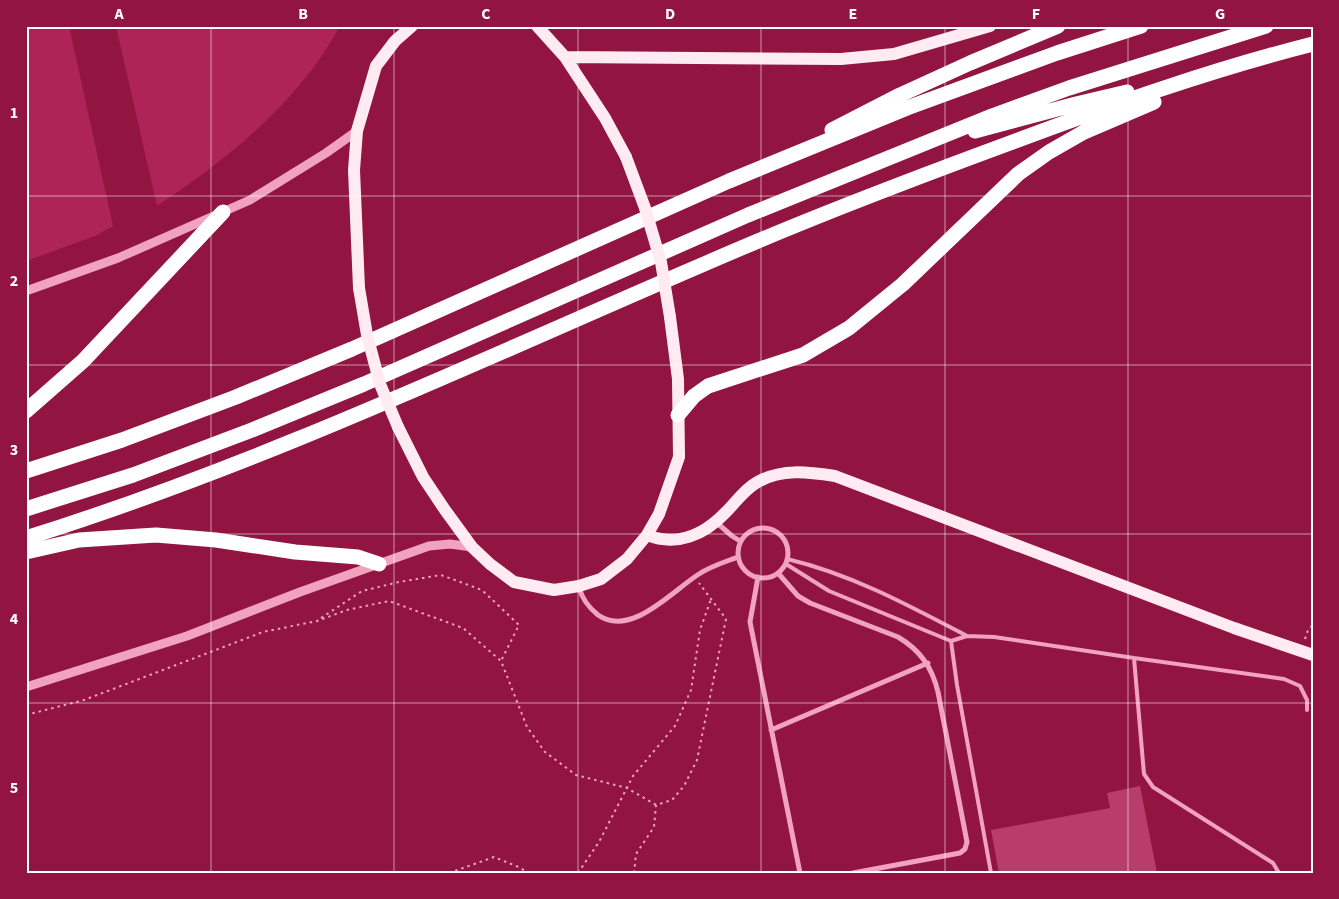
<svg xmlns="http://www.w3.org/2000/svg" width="1339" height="899" font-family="'Source Sans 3',sans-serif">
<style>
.green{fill:#ae2457}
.building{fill:#b93d6a}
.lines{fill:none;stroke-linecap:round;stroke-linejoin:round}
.path{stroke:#f1a2bf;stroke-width:2;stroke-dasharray:2.5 4;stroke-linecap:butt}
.service{stroke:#f1a2bf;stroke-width:4}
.minor{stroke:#f1a2bf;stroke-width:5}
.tertiary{stroke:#f1a2bf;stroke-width:9}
.primary{stroke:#ffebf1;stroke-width:12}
.motorway{stroke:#fff;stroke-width:15}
.primary-bridge{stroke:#ffebf1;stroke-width:12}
.grid{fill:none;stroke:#fff;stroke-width:1;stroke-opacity:0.55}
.neatline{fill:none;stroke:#fff;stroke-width:2}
.grid-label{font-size:16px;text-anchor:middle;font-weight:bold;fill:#fff}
</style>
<rect width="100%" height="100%" fill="#911540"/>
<path class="green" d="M26 26H69L113 226 95 236 26 261Z
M116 26H340C299 102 228 159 157 206Z"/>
<path class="building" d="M1140 786 1157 873H999L991 830 1110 808 1107 793Z"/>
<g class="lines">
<path class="path" d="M321 618 362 591 399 582 441 575 482 590 519 625 501 661
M1305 639 1308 630 1313 625
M26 715 84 700 263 632 317 621 347 610 389 601 463 628 501 661 527 727 545 752 576 775 627 788 656 805
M449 873 494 857 521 868 527 873
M578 873 599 842 633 776 675 726 691 690 700 630 711 599
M634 873 636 854 654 827 656 805 672 800 684 786 697 760 726 619 699 583"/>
<path class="service" d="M787 559C851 574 910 606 967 636
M786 564 829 591 951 641 967 636 994 637 1134 658 1144 774 1153 787 1273 863 1279 873
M951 641 957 685 991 873
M1134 658 1284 679 1300 686 1307 700V710"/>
<path class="minor" d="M585 26H588
M716 522 732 536 740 541
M738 553a25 25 0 1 1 50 0a25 25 0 1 1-50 0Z
M778 573 798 596 810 603 898 637C920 650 932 667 938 692L967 842 965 849 960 853 853 873
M758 577 750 622 800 873
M579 587C582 599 588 607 598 615 631 638 672 591 699 574 711 566 725 562 738 557
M771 730 928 663"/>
<path class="tertiary" d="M26 291 118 258 250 200 326 153 357 131
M26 687 187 636 300 592 429 546 450 544 472 547"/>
<path class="primary" d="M537 26 565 57 605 118 626 157
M565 57 841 59 894 54 990 26
M359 288 354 170 357 131 376 66 395 41 412 26
M398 427 423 477 445 510 472 547 490 564 514 582 554 590 579 586 601 579 627 559 647 535 659 514 679 457 678 379 670 317
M647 535C677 547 704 535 726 512 736 502 744 490 756 483 781 468 808 472 835 476L1234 628 1313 655"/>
<path class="motorway" d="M832 130 900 95 970 63 1058 26
M975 131 1076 104 1127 92
M26 411 83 361 223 212
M678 415 694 396 708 386 803 355 849 328 903 284 1018 174 1049 152 1084 132 1154 102
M26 471 122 440 236 397 352 349 729 181 907 108 1057 53 1141 26
M26 509 133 475 252 430 364 384 748 215 992 116 1069 88 1266 26
M26 538C278 459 516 343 758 241 841 206 926 174 1010 143 1109 106 1210 70 1313 44
M26 552 79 540 156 535 216 540 295 552 358 557 379 564"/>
<path class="primary-bridge" d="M626 157 645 208 661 262 670 317
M359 288 367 335 380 384 398 427"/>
</g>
<path class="grid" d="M211 26V873M394 26V873M578 26V873M761 26V873M945 26V873M1128 26V873M26 196H1313M26 365H1313M26 534H1313M26 703H1313"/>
<rect width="1339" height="899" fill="none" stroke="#911540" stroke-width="55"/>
<rect x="28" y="28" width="1284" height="844" class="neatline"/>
<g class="grid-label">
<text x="119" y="19">A</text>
<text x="303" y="19">B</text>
<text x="486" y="19">C</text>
<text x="670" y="19">D</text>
<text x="853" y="19">E</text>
<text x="1036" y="19">F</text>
<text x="1220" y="19">G</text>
<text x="14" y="118">1</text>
<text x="14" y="286">2</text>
<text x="14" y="455">3</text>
<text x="14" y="624">4</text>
<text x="14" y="793">5</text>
</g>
</svg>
